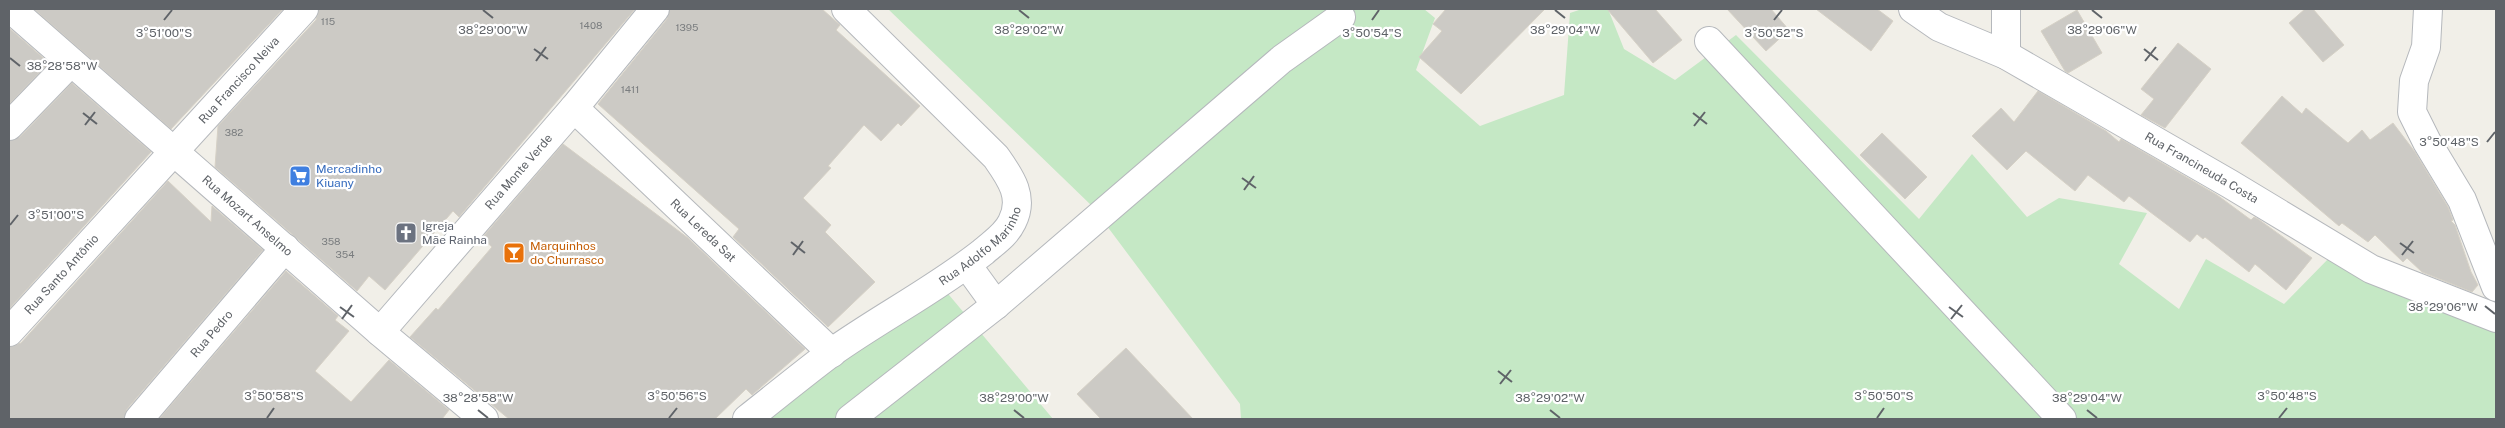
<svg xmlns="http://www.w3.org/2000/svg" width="2505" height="428" font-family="'Public Sans',sans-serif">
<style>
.green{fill:#c5e8c5}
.building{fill:#cccac5;stroke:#d6d1c6}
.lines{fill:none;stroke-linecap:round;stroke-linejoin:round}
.minor-casing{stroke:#b5b8bc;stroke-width:30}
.minor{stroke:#fff;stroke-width:28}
.ticks{fill:none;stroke:#5f6368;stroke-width:2}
.labels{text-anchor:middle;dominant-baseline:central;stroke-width:4.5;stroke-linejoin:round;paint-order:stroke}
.number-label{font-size:10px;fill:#7a7d7f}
.street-label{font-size:12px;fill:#5f6368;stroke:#fff}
.shop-label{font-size:12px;fill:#366cbe;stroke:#fff;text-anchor:start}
.worship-label{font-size:12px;fill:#5b616d;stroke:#fff;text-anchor:start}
.food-label{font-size:12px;fill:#c56008;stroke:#fff;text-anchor:start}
.ticks-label{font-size:12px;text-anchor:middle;fill:#5f6368;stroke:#fff;stroke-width:4.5;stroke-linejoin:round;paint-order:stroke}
</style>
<rect width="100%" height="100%" fill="#f1efe8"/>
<path class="green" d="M888 9H1424L1435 18 1416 70 1480 126 1564 95 1570 13 1582 9H1608L1624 49 1675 80 1736 35 1919 219 1972 154 2027 217 2059 198 2147 213 2119 264 2179 309 2206 259 2284 304 2331 256 2496 330V419H1241L1240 404 1092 206Z
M939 283 1053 419H768Z"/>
<path class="building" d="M34 9H283L171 129Z
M319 9H635L459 217 453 211 385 290 369 276 357 291 215 167 218 126 316 20Z
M670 9H822L840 25 836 30 920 106 901 126 898 123 881 141 864 125 828 166 831 168 803 198 831 225 825 232 875 282 828 327 733 237 739 229 598 104 667 19Z
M1446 9H1545L1461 94 1419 57 1442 31 1433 24Z
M1607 9H1655L1682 40 1653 63Z
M1727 9H1771L1789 30 1766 51Z
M1816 9H1877L1893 21 1871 51Z
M2305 9H2313L2344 45 2323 62 2289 23Z
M2077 10 2102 53 2068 73 2065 71 2041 31Z
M9 28 49 63 9 104Z
M2178 43 2211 69 2165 128 2141 115 2154 99 2141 89Z
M72 83 151 152 9 309V141L20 137Z
M2038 91 2106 131 2119 142 2121 139 2217 195 2251 220 2254 217 2258 219 2312 258 2286 290 2255 264 2249 272 2205 237 2203 239 2197 234 2190 242 2129 196 2124 202 2088 175 2075 191 2026 151 2007 170 1972 136 2001 108 2014 122Z
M2282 96 2302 114 2306 108 2348 143 2362 130 2370 140 2393 123 2415 152 2448 207 2453 220 2451 221 2455 225 2471 272 2478 285 2472 292 2422 272 2407 258 2403 262 2375 235 2368 242 2342 223 2339 226 2241 143Z
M1882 133 1927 177 1905 199 1860 155Z
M563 144 688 238 805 349 752 395 746 389 715 419H509L410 337 436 308 438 310 492 247 482 238Z
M168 181 211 222 212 206 263 250 127 409 124 419H9V347L21 343Z
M286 271 338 316 335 320 349 331 315 371 351 402 389 360 449 410 442 419H159Z
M1126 348 1193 419H1101L1077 394Z"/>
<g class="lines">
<g class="minor-casing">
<g id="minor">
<path id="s1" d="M11 9 380 332 484 419"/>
<path id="s2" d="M1913 9 1939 27 2006 55 2230 184 2371 269 2496 318"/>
<path d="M2006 9V55"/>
<path d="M2428 9 2426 47 2414 81 2412 112 2427 142 2462 200 2496 287"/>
<path d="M1709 41 2062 419"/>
<path id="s3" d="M574 108 832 353"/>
<path d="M9 126 71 62"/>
<path d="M967 265 996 305"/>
<path id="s4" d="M9 332 304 9"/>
<path id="s5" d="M380 332 574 108 655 9"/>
<path id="s6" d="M139 419 285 248"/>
<path id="s7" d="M747 419C775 397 803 374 831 353 880 318 935 290 983 252 993 243 1006 235 1012 222 1025 197 1010 177 996 157L846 9"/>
<path d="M850 419 996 305 1282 59 1341 17"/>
</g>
</g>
<use href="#minor" class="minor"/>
</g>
<path class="ticks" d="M483 10 493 18M1019 10 1029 18M1555 10 1565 18M2092 10 2102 18M164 20 172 10M1372 20 1379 10M1774 20 1782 10M534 49 548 59M2144 49 2158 60M10 58 20 66M536 61 546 47M2145 61 2156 47M83 113 97 124M1693 113 1707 124M85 125 95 112M1694 126 1705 112M2487 142 2495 132M1242 178 1256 188M1244 190 1254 176M10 225 18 215M791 242 805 253M2400 243 2414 253M793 255 803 241M2402 255 2413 241M2485 306 2495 314M340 307 354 317M1949 307 1963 317M342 319 352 305M1951 319 1962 305M1498 371 1512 382M1500 384 1511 370M478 410 488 418M1014 410 1024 418M1550 410 1560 418M2087 410 2097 418M267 418 274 408M669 418 677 408M1877 418 1884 408M2279 418 2287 408"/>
<defs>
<g id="supermarket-square" transform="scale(1.125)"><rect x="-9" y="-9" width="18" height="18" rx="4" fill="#3f7fe0" stroke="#fff"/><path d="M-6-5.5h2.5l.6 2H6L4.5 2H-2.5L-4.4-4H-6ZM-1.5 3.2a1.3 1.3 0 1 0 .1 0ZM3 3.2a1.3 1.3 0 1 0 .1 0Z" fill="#fff"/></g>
<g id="church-square" transform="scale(1.125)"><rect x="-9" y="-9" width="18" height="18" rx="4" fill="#6b7280" stroke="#fff"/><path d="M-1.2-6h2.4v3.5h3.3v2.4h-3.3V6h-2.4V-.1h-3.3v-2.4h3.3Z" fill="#fff"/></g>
<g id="bar-square" transform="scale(1.125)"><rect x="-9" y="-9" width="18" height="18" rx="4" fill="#e8710a" stroke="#fff"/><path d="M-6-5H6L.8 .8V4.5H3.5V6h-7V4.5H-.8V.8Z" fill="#fff"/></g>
</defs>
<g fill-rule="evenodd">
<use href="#supermarket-square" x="300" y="176"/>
<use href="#church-square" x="406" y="233"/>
<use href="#bar-square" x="514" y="253"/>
</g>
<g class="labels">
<g class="number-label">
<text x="328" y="21">115</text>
<text x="591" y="25">1408</text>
<text x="687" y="27">1395</text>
<text x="630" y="89">1411</text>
<text x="234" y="132">382</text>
<text x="331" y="241">358</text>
<text x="345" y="254">354</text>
</g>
<g class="street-label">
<text stroke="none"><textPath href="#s4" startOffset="341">Rua Francisco Neiva</textPath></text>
<text stroke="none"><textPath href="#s2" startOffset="330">Rua Francineuda Costa</textPath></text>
<text stroke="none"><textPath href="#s5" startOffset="212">Rua Monte Verde</textPath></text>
<text stroke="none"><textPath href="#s1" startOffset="314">Rua Mozart Anselmo</textPath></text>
<text stroke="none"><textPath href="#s3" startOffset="178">Rua Lereda Sat</textPath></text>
<text stroke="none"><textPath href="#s7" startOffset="292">Rua Adolfo Marinho</textPath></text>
<text stroke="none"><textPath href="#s4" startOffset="78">Rua Santo Antônio</textPath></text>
<text stroke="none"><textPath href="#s6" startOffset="112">Rua Pedro</textPath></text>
</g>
<g class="shop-label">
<text x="316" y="169">Mercadinho<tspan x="316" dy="14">Kiuany</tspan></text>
</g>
<g class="worship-label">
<text x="422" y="226">Igreja<tspan x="422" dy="14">Mãe Rainha</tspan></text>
</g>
<g class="food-label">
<text x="530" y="246">Marquinhos<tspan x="530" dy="14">do Churrasco</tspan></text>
</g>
</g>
<g class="ticks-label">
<text x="493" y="34">38°29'00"W</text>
<text x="1029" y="34">38°29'02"W</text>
<text x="1565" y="34">38°29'04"W</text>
<text x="2102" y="34">38°29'06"W</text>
<text x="164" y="37">3°51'00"S</text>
<text x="1372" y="37">3°50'54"S</text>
<text x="1774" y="37">3°50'52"S</text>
<text x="62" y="70">38°28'58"W</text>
<text x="2449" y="146">3°50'48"S</text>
<text x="56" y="219">3°51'00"S</text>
<text x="2443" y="311">38°29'06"W</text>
<text x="274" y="400">3°50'58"S</text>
<text x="677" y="400">3°50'56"S</text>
<text x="1884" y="400">3°50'50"S</text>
<text x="2287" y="400">3°50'48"S</text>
<text x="478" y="402">38°28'58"W</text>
<text x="1014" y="402">38°29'00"W</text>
<text x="1550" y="402">38°29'02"W</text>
<text x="2087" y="402">38°29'04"W</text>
</g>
<rect width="2505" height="428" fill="none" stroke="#5f6368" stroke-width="20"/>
</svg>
